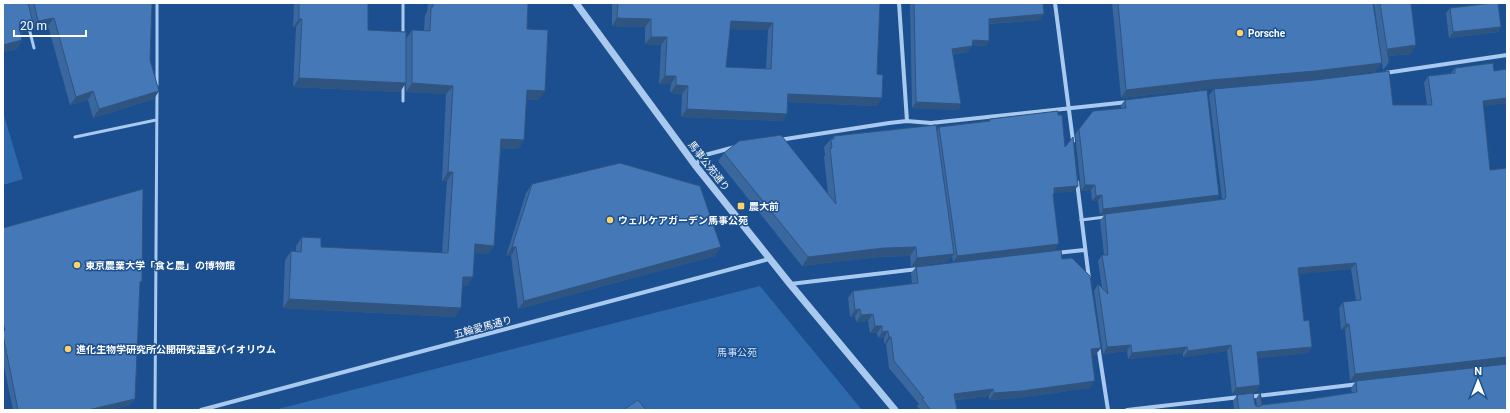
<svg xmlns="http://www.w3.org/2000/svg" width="1510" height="413" font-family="Roboto,'Noto Sans JP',sans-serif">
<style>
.green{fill:#2e69ad}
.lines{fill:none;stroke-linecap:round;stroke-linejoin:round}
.service{stroke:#a9c9ee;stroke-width:3}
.minor{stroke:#a9c9ee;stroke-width:4}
.tertiary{stroke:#a9c9ee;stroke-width:7}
.wall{fill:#3a679d;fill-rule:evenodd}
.shaded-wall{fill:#305480}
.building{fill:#4478b7;stroke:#305480;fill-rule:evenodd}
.poi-dot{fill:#ffd166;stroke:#1b4f8f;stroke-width:1.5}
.labels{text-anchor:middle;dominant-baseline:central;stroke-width:3;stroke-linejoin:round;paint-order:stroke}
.poi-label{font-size:10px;font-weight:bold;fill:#fff;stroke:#1b4f8f;text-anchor:start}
.street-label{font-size:10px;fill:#fff;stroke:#1b4f8f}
.park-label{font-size:10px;fill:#cfe3fa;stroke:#1b4f8f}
</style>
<rect width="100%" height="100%" fill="#1b4f8f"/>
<path class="green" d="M3 112 23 179 3 185Z
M760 286 862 410H274Z"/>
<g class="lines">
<path class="service" d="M403 3V35
M28 24 34 48
M157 85V3
M403 85V101
M75 137 156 120
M1081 220 1105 217
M155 410 157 91"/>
<path class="minor" d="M899 3 907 121
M1055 3 1073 141
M1385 73 1507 55
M779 140 889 123 907 121 931 123 1128 102
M695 165 705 155 735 147
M1077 182 1089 279
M1056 253 1084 250
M790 284 918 269
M1098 345 1108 410
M1248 397 1359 384
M201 410 769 259
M1127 410 1240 397"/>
<path class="tertiary" d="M576 3 695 165 790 284 895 410"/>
</g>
<path class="wall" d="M3 3H152L150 60 154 99 93 118 88 100 70 105 48 26 33 30 31 25 27 31 21 33 22 40 17 49 3 52Z
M294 3H368V30L400 92 293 87 296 27H293Z
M428 3H528L527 29 539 100 526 99 524 140 518 149 501 148 494 246 488 254 475 253 467 286 462 285 455 317 283 308 285 260 291 251H296V246L302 237 321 247 442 253 447 181H442L446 94 406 92V39L412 30H424L425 15 427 12Z
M612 3H880L877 74 882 98 876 106 788 102 787 114 782 121 681 117 682 94 670 93 671 84H659L661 45 645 44V27L612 26ZM730 29 768 30 766 69 726 67Z
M910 3H1043L1044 14 1040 20 989 24 986 46 972 45 968 52 953 54 961 104 958 110 912 108Z
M1112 3H1373L1376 71 1310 80 1206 89 1121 98Z
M1374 3H1430L1411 5V54L1388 56 1389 62 1383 70Z
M1450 8 1501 27 1498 32 1449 38 1446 13Z
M1455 68 1494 71 1507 69V103L1483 106 1490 170 1507 168V363L1350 381 1345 330H1341L1339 308 1343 302 1356 301 1351 269 1299 274 1304 321 1312 347 1308 353 1258 358 1256 392 1232 394 1227 351 1183 357V353L1128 359 1127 351 1103 354 1094 291 1098 284 1102 288 1098 261 1102 255H1104L1100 221 1105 214 1185 204 1100 215 1098 201H1092L1091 190 1081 191 1075 134 1079 129 1121 108V105L1125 100 1219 195 1216 200 1222 199 1209 95 1214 89 1393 105H1427L1424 83 1428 76 1450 74Z
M1058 115 1065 147 1074 191 1054 193 1053 196 1055 250 953 262 952 255 947 262 911 267 910 256 878 257 802 266 718 161 724 153 828 194 824 157 825 155 824 147 831 139H832L834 136 936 131 939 127 988 121 990 119Z
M532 184 715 256 518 309 511 256H506L526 193Z
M3 228 140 284 135 399 130 405 109 410H13L3 362Z
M1062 259 1101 348 1096 354 1092 355 1090 388 1017 398 989 400V396L955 400 957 410H920L917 406 919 404 889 368 886 344H884V338H878L877 333H870L868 321 856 322 855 316 850 317 848 298 853 291 912 284 911 273 916 267Z
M1356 381 1507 410H1234L1233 401 1237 395 1257 406 1256 399 1260 392 1262 405 1304 400 1352 393 1351 388Z"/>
<path class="shaded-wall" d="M1407 3H1430L1404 6Z
M1044 14 1040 20 985 24 989 19Z
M54 18 48 26 33 30 38 21Z
M617 18 651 19 645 27 612 26Z
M299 19H302L296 27H293Z
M731 21 773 23 768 30 725 29Z
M33 23 27 31 13 34 19 26Z
M1501 27 1498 32 1449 38 1453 32Z
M651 37H667L661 45 645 44Z
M22 40 17 49 3 52V45Z
M973 40 989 41 986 46 969 45Z
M1416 45 1411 54 1388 56V49Z
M972 46 968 52 948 54 952 49Z
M1382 63 1376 71 1310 80 1206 89 1121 98 1126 90 1211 80Z
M665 76H676L671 84H659Z
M299 78 406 83 400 92 293 87Z
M412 83 453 86 446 94 406 92Z
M676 85 688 86 682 94 670 93Z
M527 90 545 91 539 100 520 99Z
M93 91 88 100 70 105 76 97Z
M159 91 154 99 93 118 99 109Z
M788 94 882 98 876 106 783 102Z
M1507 98V103L1478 107 1483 101Z
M916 102 961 104 958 110 912 108Z
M687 109 787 114 782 121 681 117Z
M501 139 524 140 518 149 495 148Z
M448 172H453L447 181H442Z
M1085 185H1095L1091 190 1081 191Z
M1078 186 1074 191 1050 194 1054 188Z
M1102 195 1098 201H1092L1096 196Z
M1219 195 1216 200 1100 215 1103 209Z
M475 244 494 246 488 254 469 253Z
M1059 244 1055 250 953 262 957 256Z
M512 247H516L511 256H506Z
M721 247 715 256 518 309 524 301Z
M916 247 910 256 878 257 802 266 808 257 884 248Z
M954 254 947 262 911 267 917 258Z
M1356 263 1351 269 1294 275 1298 268Z
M463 277H473L467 286 457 285Z
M289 299 461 308 455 317 283 308Z
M860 309 855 316 850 317 855 310Z
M873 314 868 321 856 322 861 315Z
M1346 324H1349L1345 330H1341Z
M875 326H882L877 333H870Z
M888 331 884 338H878L882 332Z
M889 337H891L886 344H884Z
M1131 345 1127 351 1103 354 1107 347Z
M1231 345 1227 351 1183 357 1188 351Z
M1187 347 1183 353 1128 359 1132 353Z
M1312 347 1308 353 1253 359 1257 352Z
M1101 348 1096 354 1086 356 1091 349Z
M1507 357V363L1350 381 1355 374Z
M1095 381 1090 388 1017 398 989 400 994 393Z
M1260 385 1256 392 1232 394 1236 388Z
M993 389 989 396 950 400 954 394Z
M135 399 130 405 109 410H88Z"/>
<path class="building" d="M3 3H28L33 23 19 26 22 40 3 45Z
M34 3H152L150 60 159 91 99 109 93 91 76 97 54 18 38 21Z
M299 3H368V30L406 32V83L299 78 302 19H299Z
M433 3H528L527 29 548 30 545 91 527 90 524 140 501 139 494 246 475 244 473 277H463L461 308 289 299 291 251 301 252 302 237 321 238V247L448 253 453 172H448L453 86 412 83V30L430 31 431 7H433Z
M618 3H880L877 74 883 75 882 98 788 94 787 114 687 109 688 86 676 85V76H665L667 37H651V19L617 18ZM731 21 773 23 771 69 726 67Z
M914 3H1043L1044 14 989 19V41L973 40 972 46 952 49 961 104 916 102Z
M1118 3H1373L1382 63 1315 71 1211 80 1126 90Z
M1380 3H1411L1416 45 1388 49 1389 62Z
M1493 3H1498L1501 27 1453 32 1450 8Z
M1493 63 1494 71 1507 69V98L1483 101 1490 170 1507 168V357L1355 374 1349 324H1346L1343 302 1361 300 1356 263 1298 268 1304 321 1309 320 1312 347 1257 352 1260 385 1236 388 1231 345 1188 351 1187 347 1132 353 1131 345 1107 347 1098 284 1108 294 1102 255H1108L1105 214 1225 199 1226 196 1214 89 1315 80 1389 71 1393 105H1432L1428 76 1455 73V68Z
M1207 90 1219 195 1103 209 1102 195 1096 196 1095 185H1085L1079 129 1093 111 1126 108 1125 100Z
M1058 111V115H1062L1065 147 1073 137 1078 186 1054 188V194H1053L1059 244 957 256 939 127 990 121V119Z
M936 125 954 254 917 258 916 247 884 248 808 257 724 153 739 141 781 135 836 204 830 148H832L831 139H834V136Z
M620 163 700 186 721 247 524 301 516 247H512L532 184Z
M143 189 142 281 140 282 135 399 88 410H18L3 335V331L5 330 3 322V228Z
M1061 250 1062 259 1072 258 1090 276 1101 348 1091 349 1095 381 1022 391 994 393 993 389 954 394 957 410H931L922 399 924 398 894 361 891 337H889L888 331 882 332V326H875L873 314 861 315 860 309 855 310 853 291 918 283 916 267Z
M1507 364V410H1239L1237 395 1253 393 1255 405 1258 407 1262 405 1260 392 1262 405 1304 400 1357 392 1356 381Z
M638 400 646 410H623Z"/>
<g class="poi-dot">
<circle cx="1240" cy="33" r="4"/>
<rect x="737" y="202" width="8" height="8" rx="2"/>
<circle cx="610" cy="220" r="4"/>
<circle cx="77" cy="265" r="4"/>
<circle cx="68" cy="349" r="4"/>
</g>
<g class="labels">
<g class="poi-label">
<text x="1248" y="33">Porsche</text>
<text x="749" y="206">農大前</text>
<text x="618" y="220">ウェルケアガーデン馬事公苑</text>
<text x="85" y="265">東京農業大学「食と農」の博物館</text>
<text x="76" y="349">進化生物学研究所公開研究温室バイオリウム</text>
</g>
<g class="street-label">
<text transform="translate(709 166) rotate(52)">馬事公苑通り</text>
<text transform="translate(483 327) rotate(-15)">五輪愛馬通り</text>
</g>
<g class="park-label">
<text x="737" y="352">馬事公苑</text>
</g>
</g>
<rect width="1510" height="413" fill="none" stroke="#ffffff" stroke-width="8"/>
<g transform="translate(1478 381)" stroke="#1b4f8f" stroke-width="3" paint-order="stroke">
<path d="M0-3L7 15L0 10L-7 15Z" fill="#ffffff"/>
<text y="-6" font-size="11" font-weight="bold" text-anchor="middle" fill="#ffffff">N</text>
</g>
<path d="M14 30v6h72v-6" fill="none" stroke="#ffffff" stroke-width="2"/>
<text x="20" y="30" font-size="12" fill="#ffffff" stroke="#1b4f8f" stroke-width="3" paint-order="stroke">20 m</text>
</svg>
